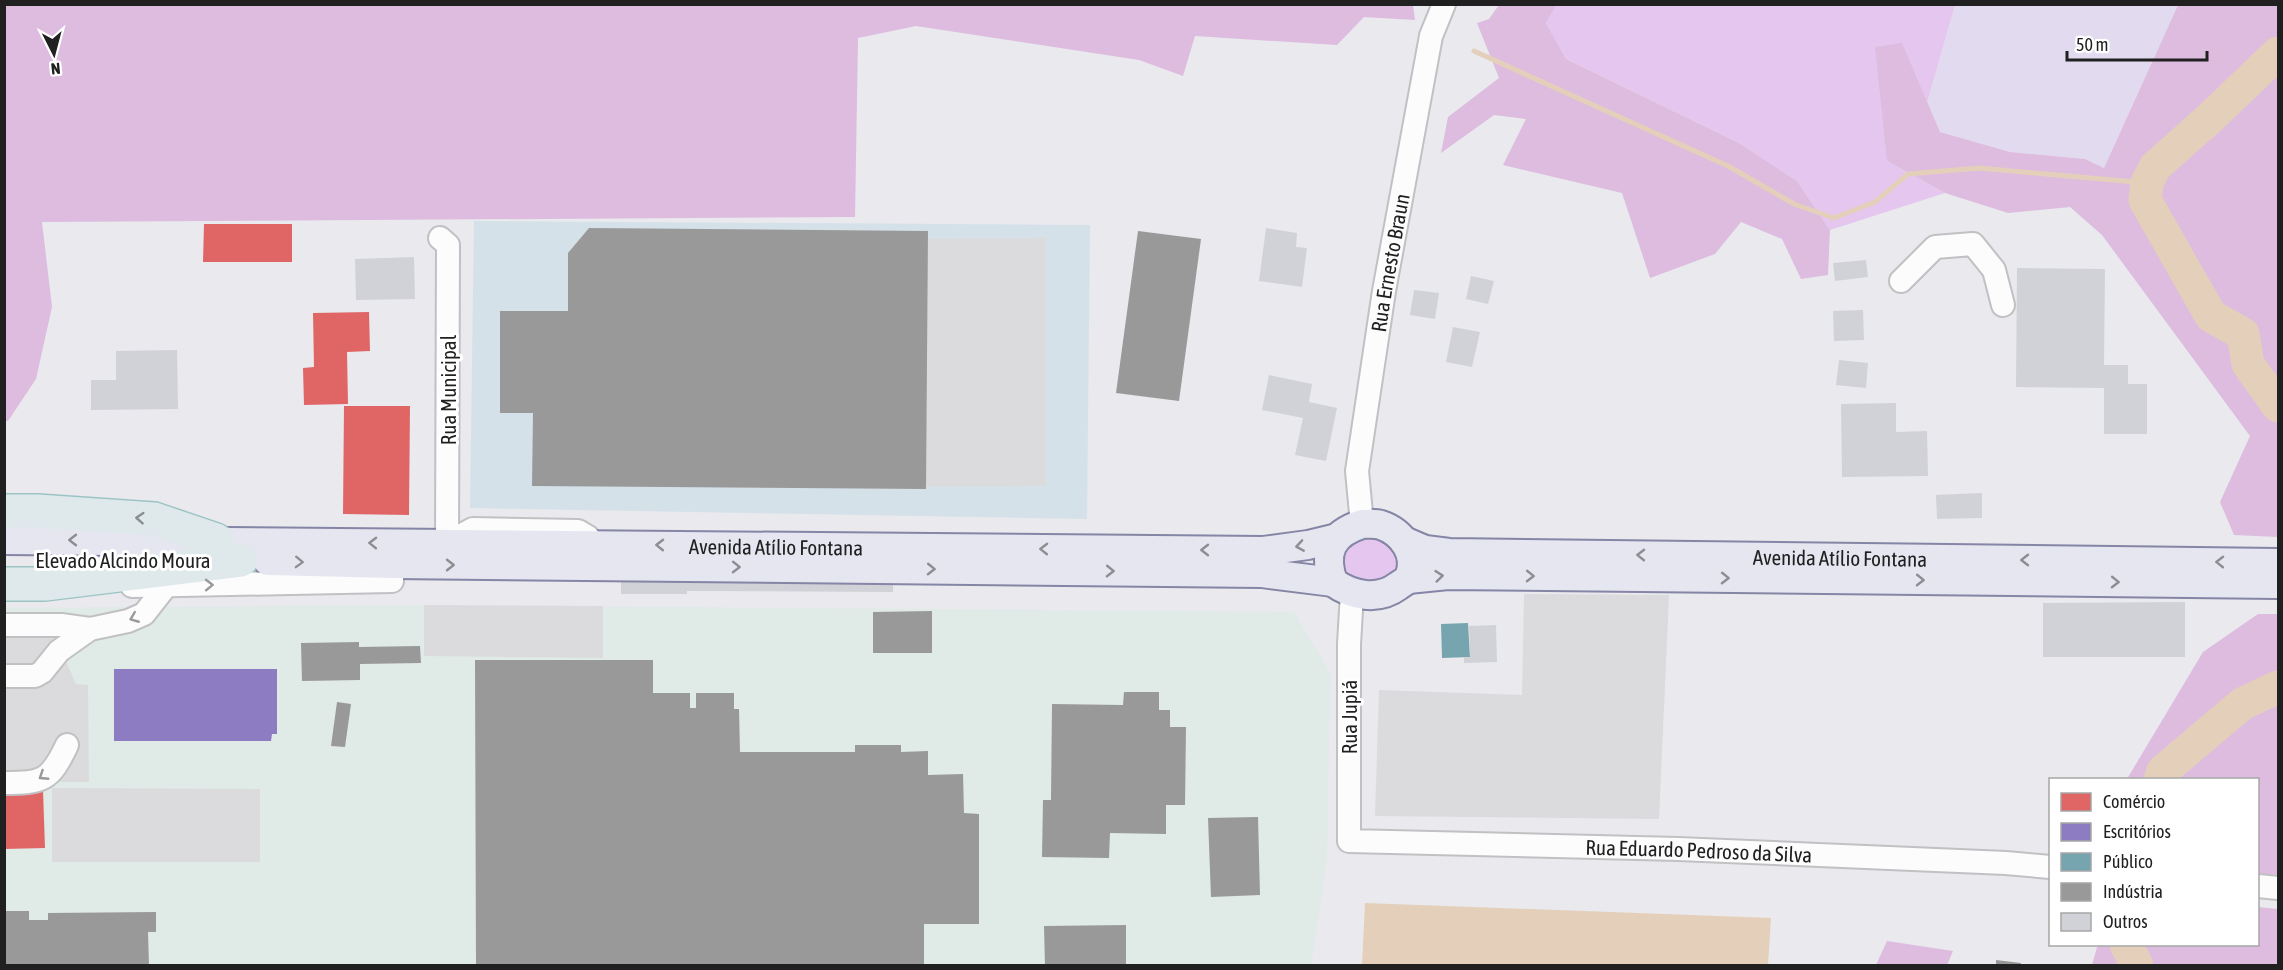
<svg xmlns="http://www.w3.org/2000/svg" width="2283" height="970" font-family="'Asap Condensed',sans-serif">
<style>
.commercial{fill:#d5e1e9}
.industrial{fill:#e0eae7}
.farmland{fill:#e2dbf0}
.grass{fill:#e5c6ef}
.forest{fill:#ddbcdf}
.parking{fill:#dbdbdd}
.water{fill:#e4d0ba}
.shops{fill:#e06666}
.offices{fill:#8e7cc3}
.public{fill:#76a5af}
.industry{fill:#999}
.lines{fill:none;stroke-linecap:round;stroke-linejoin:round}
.stream{stroke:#e4d0ba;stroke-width:5}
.river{stroke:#e4d0ba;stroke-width:33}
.building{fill:#d1d2d7}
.minor-casing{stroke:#c1c1c4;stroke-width:26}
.major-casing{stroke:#8585a5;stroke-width:32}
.highway-casing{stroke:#9cc4c5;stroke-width:36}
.minor{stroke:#fcfcfc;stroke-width:22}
.major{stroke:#e6e6f1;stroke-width:28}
.highway{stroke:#dfe9eb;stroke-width:33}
.oneway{stroke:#898f90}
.oneway2{stroke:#8d8d93}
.oneway3{stroke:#999}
.labels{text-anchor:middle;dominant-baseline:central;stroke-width:6;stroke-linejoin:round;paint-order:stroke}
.street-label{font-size:21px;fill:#202020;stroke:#fff}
</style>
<rect width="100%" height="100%" fill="#e9e9ee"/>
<path class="commercial" d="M474 221 1090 225 1087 519 470 508Z"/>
<path class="industrial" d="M424 605 1294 612 1330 672 1327 859 1311 965H5L4 608Z"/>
<path class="farmland" d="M1955 5H2178L2104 168 2085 159 2010 152 1940 132 1927 103Z"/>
<path class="grass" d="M1556 4 1955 5 1927 103 1902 44 1887 161 1945 193 1830 230 1797 181 1739 143 1566 59 1546 23Z
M1368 538 1383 539 1401 553 1395 576 1368 584 1345 576 1342 555 1351 545Z"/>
<path class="forest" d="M1413 5 1415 20 1364 17 1337 45 1195 36 1183 76 1139 60 916 26 858 38 855 217 42 222 52 307 36 379 8 421H5V5Z
M1499 5H1556L1546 23 1566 59 1739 143 1797 181 1830 230 1828 275 1801 279 1782 239 1741 222 1715 254 1650 278 1622 193 1503 165 1526 119 1494 115 1441 153 1448 117 1499 78 1477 23 1489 19Z
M2178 5H2278V537L2234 535 2220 502 2250 436 2102 235 2070 207 2008 213 1945 193 1887 161 1875 47 1902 43 1940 132 2010 152 2085 159 2104 168Z
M2258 614H2278V875L2258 874V780L2127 779 2203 652Z
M2258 907 2278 909V965H2092L2097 947 2104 945 2258 944Z
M1887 941 1953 951 1947 965H1876Z"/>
<path class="parking" d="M1046 238V486L848 487V239Z
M1524 594 1669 595 1659 819 1375 816 1379 690 1522 695Z
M424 605 603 606V658L424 656Z
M67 615 62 652 76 684 88 685 89 782H52L5 790 4 616Z
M52 788 260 789V862H52Z"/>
<path class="water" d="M1365 903 1771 918 1768 965H1362Z"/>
<path class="shops" d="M204 224H292V262H203Z
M369 312 370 351 347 352 348 404 304 405 303 368 314 367 313 313Z
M344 406H410L409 515 343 514Z
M4 790H43L45 848 4 849Z"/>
<path class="offices" d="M114 669H277V734H272L271 741H114Z"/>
<path class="public" d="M1468 623 1470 657 1442 658 1441 624Z"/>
<path class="industry" d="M589 228 928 231 926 489 532 486 533 413H500V311H568V253Z
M1138 231 1201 239 1179 401 1116 393Z
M932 611V653H873V612Z
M359 642V647L420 646 421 663 360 664V680L302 681 301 643Z
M475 660H653V693H690V708H696V693H734V709H739L740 752H855V745H901V752L928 751V775L963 774 964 813 979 814V924H924V966H476Z
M1124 692H1159V710H1170V727H1186L1185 805H1166V834L1110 833 1109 858 1042 857 1043 800H1051L1052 704 1123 705Z
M337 702 351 704 345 747 331 746Z
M1258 817 1260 895 1211 897 1208 818Z
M4 911H29V920H48V913L156 912V932H148L149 966H4Z
M1126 925V966H1045L1044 926Z
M1996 960 2021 963V966H1996Z"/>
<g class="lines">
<path class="stream" d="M1474 51 1728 166 1794 204 1834 218 1875 202 1908 174 1979 168 2147 183"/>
<path class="river" d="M2278 53 2210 118 2155 167 2147 183 2145 200 2211 316 2243 334 2248 364 2278 406
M2160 780 2163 771 2242 704 2278 687
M2126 944 2137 966"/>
</g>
<path class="building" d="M1266 228 1297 233 1296 247 1307 248 1302 287 1259 281Z
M414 257 415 299 356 300 355 259Z
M1866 260 1868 277 1835 281 1833 263Z
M2017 268 2105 269 2104 365H2128V384H2147V434H2104V388L2016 387Z
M1471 276 1494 281 1488 304 1466 299Z
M1414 290 1439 293 1435 319 1410 315Z
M1863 310 1864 340 1834 341 1833 311Z
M1453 327 1480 332 1472 367 1446 362Z
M177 350 178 409 91 410V380H116V351Z
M1839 360 1868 363 1866 388 1836 385Z
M1269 375 1312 384 1309 402 1337 408 1326 461 1295 455 1303 418 1262 410Z
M1896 403V432L1927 431 1928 476 1842 477 1841 404Z
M1982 493V518L1937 519 1936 495Z
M621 580 893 581V592L687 591V594H621Z
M2185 602V657H2043V603Z
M1496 625 1497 662 1464 663V657H1470L1469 626Z"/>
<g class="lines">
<g class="minor-casing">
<g id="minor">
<path d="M440 238 448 245 447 544"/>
<path d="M1901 281 1935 247 1973 244 1994 270 2003 305"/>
<path id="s1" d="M1362 524 1357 471 1384 291 1431 36 1444 4"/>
<path d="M453 544 462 535 473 529 578 531 588 537"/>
<path d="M132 586 392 581V564"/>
<path id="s2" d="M1352 593 1349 644V841L1678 849 2006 863 2050 867"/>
<path d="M4 625H61L90 629 128 621 144 614 166 586"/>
<path d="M4 676H35L42 672 59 651 90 629"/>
<path d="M4 783C43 783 50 781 67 745"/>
<path d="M2258 886 2278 888"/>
</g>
</g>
<g class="major-casing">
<g id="major">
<path d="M1362 524C1368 524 1375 523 1381 525 1402 532 1419 555 1409 577 1407 581 1402 583 1398 586 1378 601 1352 596 1333 582 1323 552 1331 534 1362 524Z"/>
<path id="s3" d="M4 540 1263 551 1308 545 1337 538"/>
<path id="s4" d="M1404 541 1425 550 1449 553 2278 563"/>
<path d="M268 561 392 564 1262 573 1333 582"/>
<path d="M1408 579 1448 575 2278 584"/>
</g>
</g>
<g class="highway-casing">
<path id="highway" d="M4 511H37L154 519 216 540
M4 584H45L241 560"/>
</g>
<use href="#minor" class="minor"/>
<use href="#major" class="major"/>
<use href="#highway" class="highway"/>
</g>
<defs><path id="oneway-chevron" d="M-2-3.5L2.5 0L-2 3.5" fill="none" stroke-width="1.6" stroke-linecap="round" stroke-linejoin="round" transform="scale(1.5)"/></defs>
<use class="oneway" href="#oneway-chevron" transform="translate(140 518) rotate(-176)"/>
<g class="oneway2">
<use href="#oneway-chevron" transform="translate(73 540) rotate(-180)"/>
<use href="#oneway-chevron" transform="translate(373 543) rotate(-179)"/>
<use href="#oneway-chevron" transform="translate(660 545) rotate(-179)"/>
<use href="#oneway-chevron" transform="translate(1300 546) rotate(171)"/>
<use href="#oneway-chevron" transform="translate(1044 549) rotate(-179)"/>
<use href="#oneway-chevron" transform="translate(1205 550) rotate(-180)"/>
<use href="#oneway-chevron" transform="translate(1641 555) rotate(-179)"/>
<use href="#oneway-chevron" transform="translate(2025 560) rotate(-180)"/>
<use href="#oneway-chevron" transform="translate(299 562) rotate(2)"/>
<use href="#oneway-chevron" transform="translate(2220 562) rotate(-179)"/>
<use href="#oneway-chevron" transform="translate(450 565)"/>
<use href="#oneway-chevron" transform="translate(736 567) rotate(1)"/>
<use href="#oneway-chevron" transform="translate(931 569) rotate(1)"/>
<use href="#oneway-chevron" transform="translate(1110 571) rotate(1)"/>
<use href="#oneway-chevron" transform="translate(1439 576) rotate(-6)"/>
<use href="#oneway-chevron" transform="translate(1530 576) rotate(1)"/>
<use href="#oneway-chevron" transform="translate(1725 578) rotate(1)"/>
<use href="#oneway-chevron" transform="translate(1920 580) rotate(1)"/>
<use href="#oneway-chevron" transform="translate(2115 582) rotate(1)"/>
</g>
<g class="oneway3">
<use href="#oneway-chevron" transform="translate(209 585) rotate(-1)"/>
<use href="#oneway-chevron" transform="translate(134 618) rotate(158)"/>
<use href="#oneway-chevron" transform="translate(43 776) rotate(147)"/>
</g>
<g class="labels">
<g class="street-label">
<text stroke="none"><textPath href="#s1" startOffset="264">Rua Ernesto Braun</textPath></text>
<text transform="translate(448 390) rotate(-90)">Rua Municipal</text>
<text stroke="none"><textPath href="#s3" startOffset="772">Avenida Atílio Fontana</textPath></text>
<text stroke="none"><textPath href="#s4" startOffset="438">Avenida Atílio Fontana</textPath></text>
<text x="123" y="560">Elevado Alcindo Moura</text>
<text transform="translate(1349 717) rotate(-90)">Rua Jupiá</text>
<text stroke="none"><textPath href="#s2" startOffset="598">Rua Eduardo Pedroso da Silva</textPath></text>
</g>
</g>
<rect width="2283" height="970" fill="none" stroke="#202020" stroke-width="12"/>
<rect x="2049" y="778" width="210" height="168" fill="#ffffff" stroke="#a6a6a6" stroke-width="1.5"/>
<rect x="2061" y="793" width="30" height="18" fill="#e06666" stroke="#a6a6a6" stroke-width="1.5"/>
<text x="2103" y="808" font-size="18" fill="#202020">Comércio</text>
<rect x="2061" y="823" width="30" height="18" fill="#8e7cc3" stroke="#a6a6a6" stroke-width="1.5"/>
<text x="2103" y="838" font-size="18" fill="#202020">Escritórios</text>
<rect x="2061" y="853" width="30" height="18" fill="#76a5af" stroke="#a6a6a6" stroke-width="1.5"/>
<text x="2103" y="868" font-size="18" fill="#202020">Público</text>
<rect x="2061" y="883" width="30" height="18" fill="#999999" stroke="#a6a6a6" stroke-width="1.5"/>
<text x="2103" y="898" font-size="18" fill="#202020">Indústria</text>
<rect x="2061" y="913" width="30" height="18" fill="#d1d2d7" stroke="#a6a6a6" stroke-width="1.5"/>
<text x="2103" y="928" font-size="18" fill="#202020">Outros</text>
<g transform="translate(54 54) rotate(174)" stroke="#ffffff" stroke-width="4.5" paint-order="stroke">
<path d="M0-4.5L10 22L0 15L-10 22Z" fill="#202020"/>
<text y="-9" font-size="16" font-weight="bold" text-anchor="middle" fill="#202020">N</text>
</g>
<path d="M2067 51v9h140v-9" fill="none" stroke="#202020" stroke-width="3"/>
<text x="2076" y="51" font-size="18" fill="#202020" stroke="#ffffff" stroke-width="4.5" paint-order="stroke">50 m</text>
</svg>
